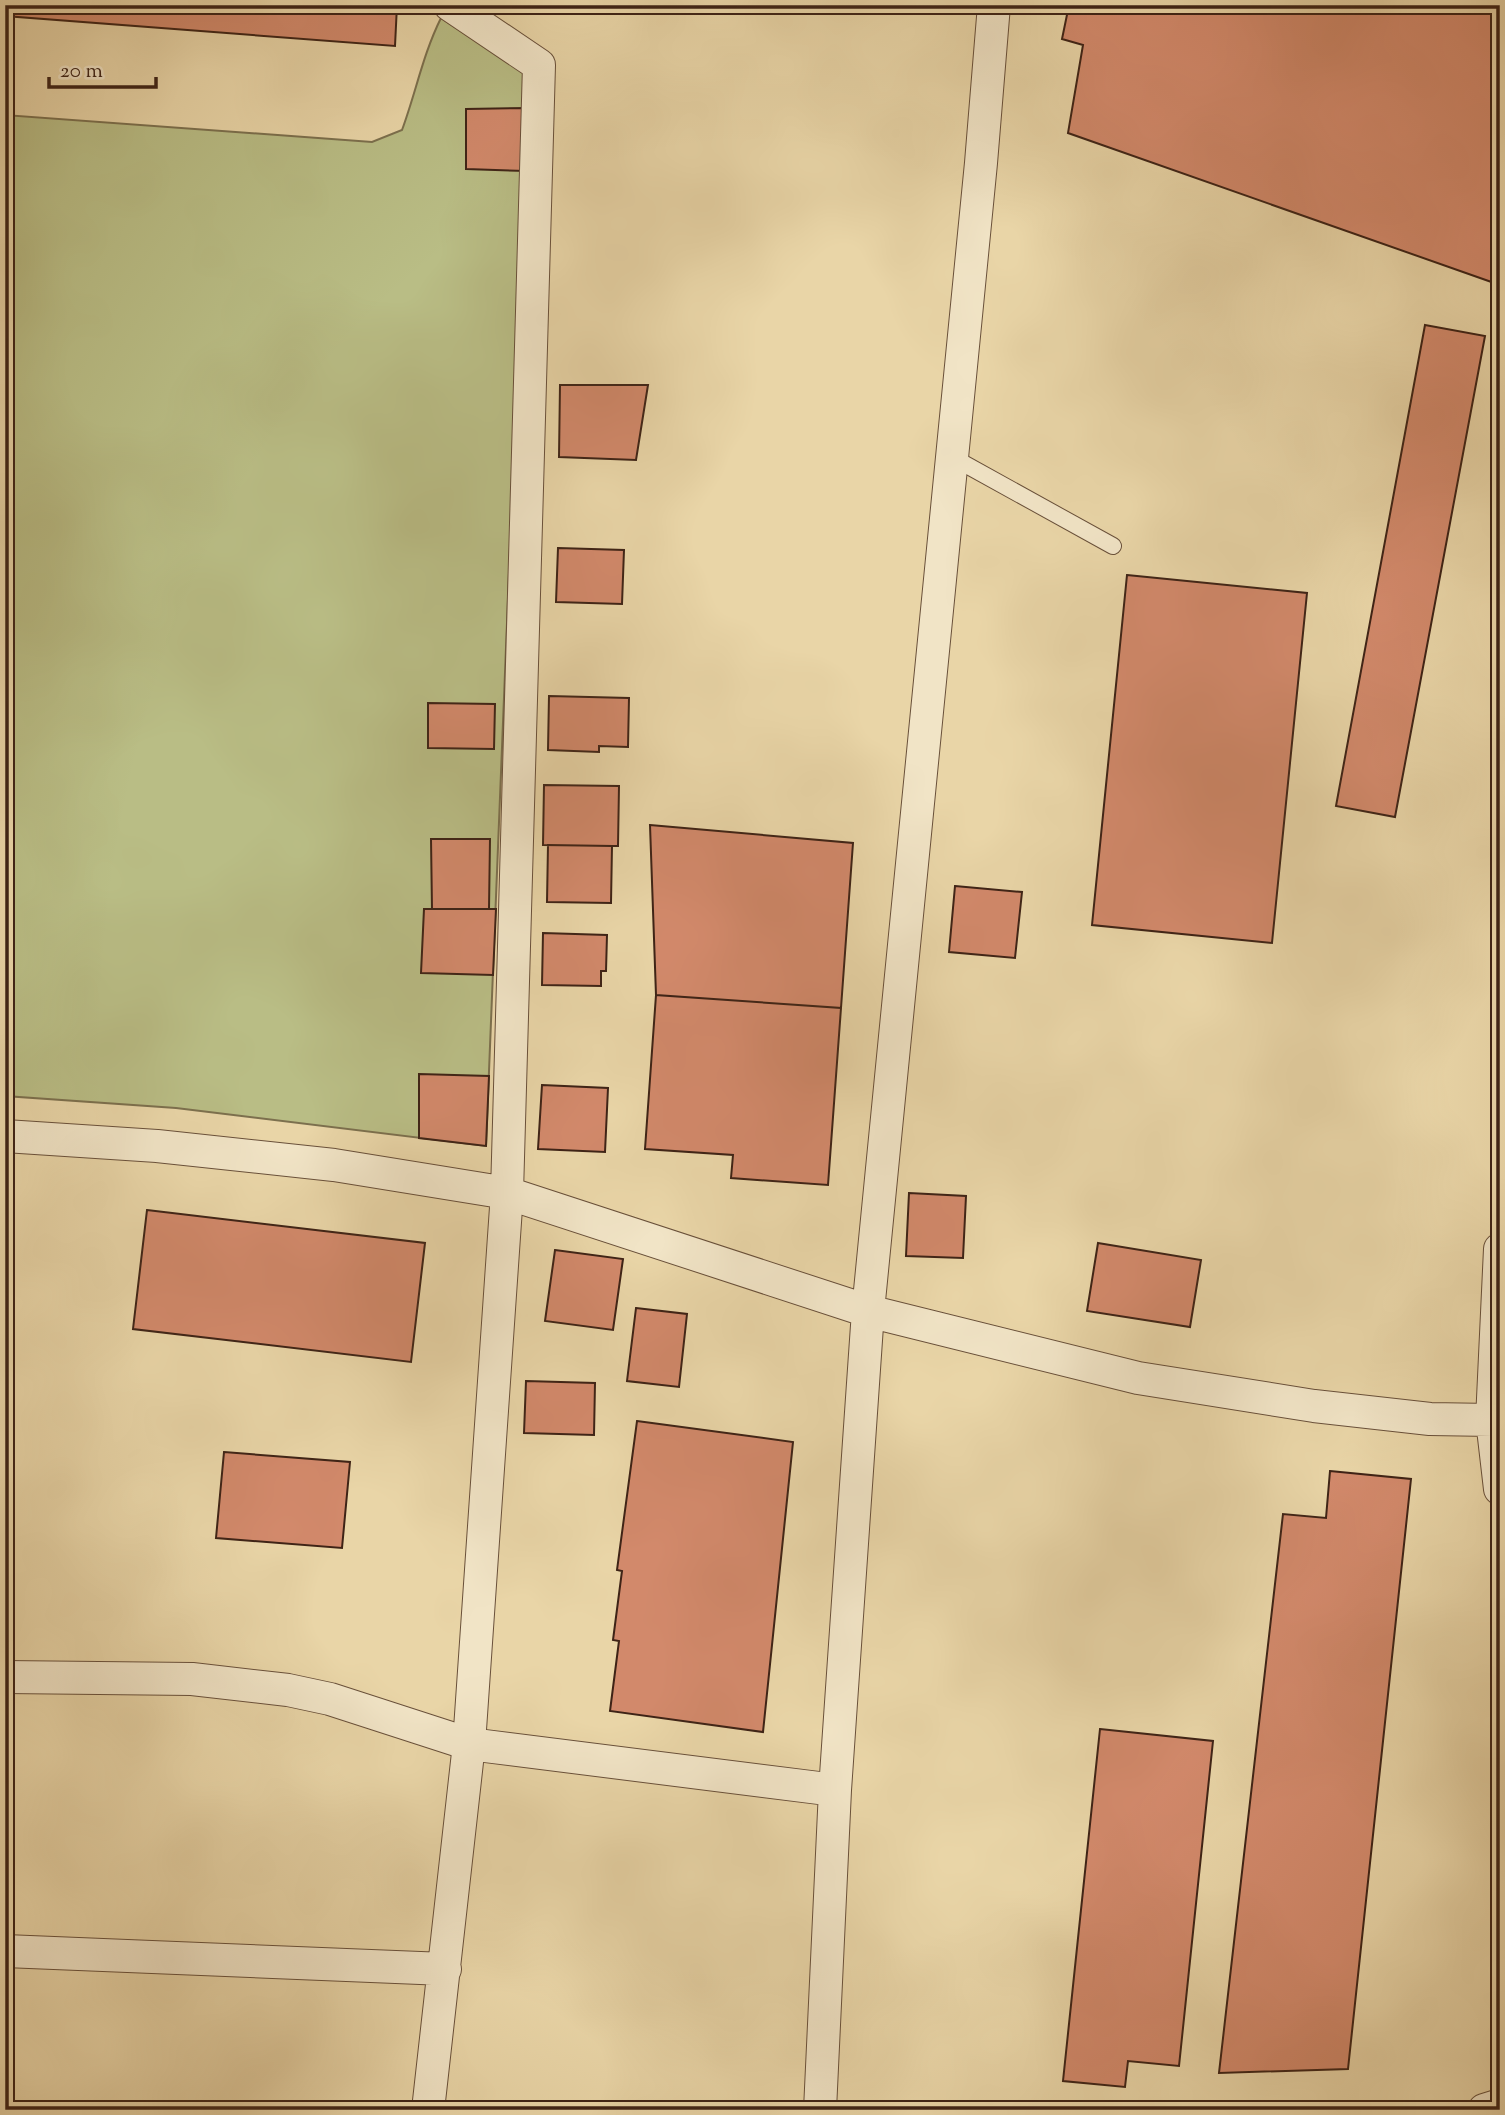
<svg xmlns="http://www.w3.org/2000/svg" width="1505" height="2115" font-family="'Sorts Mill Goudy',serif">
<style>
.green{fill:#b9bd85;stroke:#7c704e;stroke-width:2}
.building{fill:#d2896b;stroke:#3e2316;stroke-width:2}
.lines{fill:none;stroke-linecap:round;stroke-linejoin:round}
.service-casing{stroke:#69503a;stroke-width:18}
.minor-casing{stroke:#69503a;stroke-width:34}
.service{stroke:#f1e4c6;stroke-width:16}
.minor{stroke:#f1e4c6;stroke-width:32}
</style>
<rect width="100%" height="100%" fill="#e9d5a7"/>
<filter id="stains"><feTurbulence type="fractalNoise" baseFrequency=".00286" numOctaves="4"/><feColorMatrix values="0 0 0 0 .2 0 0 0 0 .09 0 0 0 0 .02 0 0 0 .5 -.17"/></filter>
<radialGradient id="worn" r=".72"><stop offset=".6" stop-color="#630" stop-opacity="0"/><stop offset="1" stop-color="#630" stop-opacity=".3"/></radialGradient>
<path class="green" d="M441 18 529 75 486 1146 176 1108 5 1096V115L372 142 402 130C416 92 423 54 441 18Z"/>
<path class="building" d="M5 5H397L395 46 5 16Z
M1069 5H1454L1500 13V285L1068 133 1083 45 1062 39Z
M528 108 526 171 466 169V109Z
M1425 325 1485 336 1395 817 1336 806Z
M560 385H648L636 460 559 457Z
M558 548 624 550 622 604 556 602Z
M1127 575 1307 593 1272 943 1092 925Z
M549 696 629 698 628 747 599 746V752L548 750Z
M428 703 495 704 494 749 428 748Z
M544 785 619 786 618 846 543 845Z
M650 825 853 843 841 1008 656 995Z
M431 839H490L489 909H432Z
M548 845 612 846 611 903 547 902Z
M955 886 1022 892 1015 958 949 952Z
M424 909H496L493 975 421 973Z
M543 933 607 935 606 971H601V986L542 985Z
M656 995 841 1008 828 1185 731 1178 733 1155 645 1149Z
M419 1074 489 1076 486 1146 419 1138Z
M542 1085 608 1088 605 1152 538 1149Z
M909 1193 966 1196 963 1258 906 1256Z
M147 1210 425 1243 411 1362 133 1329Z
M1098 1243 1201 1260 1190 1327 1087 1311Z
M555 1250 623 1259 613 1330 545 1321Z
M636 1308 687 1314 679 1387 627 1381Z
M526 1381 595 1383 594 1435 524 1433Z
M637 1421 793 1442 763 1732 610 1711 619 1641 613 1640 622 1571 617 1570Z
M224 1452 350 1462 342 1548 216 1538Z
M1330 1471 1411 1479 1348 2069 1219 2073 1283 1514 1326 1518Z
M1100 1729 1213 1741 1179 2066 1128 2061 1125 2087 1063 2081Z"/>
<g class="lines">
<g class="service-casing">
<path id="service" d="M952 457 1113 546"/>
</g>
<g class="minor-casing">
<path id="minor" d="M5 1136 157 1146 334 1165 507 1193 868 1311 1138 1378 1314 1406 1430 1419 1492 1420 1500 1249
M1500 1420H1492L1500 1489
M5 1677 192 1679 288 1690 330 1699 469 1744 835 1790 868 1311 981 163 994 5
M5 1951 445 1969
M428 2110 469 1744 507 1193 539 65 450 5
M820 2110 835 1790
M1484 2110 1500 2105"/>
</g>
<use href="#service" class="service"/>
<use href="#minor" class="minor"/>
</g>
<rect width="1505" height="2115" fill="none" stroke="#e9d5a7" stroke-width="28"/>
<rect x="7" y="7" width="1491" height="2101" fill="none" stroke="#3e2316" stroke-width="3.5"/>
<rect x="14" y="14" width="1477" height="2087" fill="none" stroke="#3e2316" stroke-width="2"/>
<path d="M49 77v10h107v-10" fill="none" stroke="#3e2316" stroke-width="3.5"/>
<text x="60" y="77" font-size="21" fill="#3e2316" stroke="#f1e4c6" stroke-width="5" paint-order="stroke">20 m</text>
<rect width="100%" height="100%" filter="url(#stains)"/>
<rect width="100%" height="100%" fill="url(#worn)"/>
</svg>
